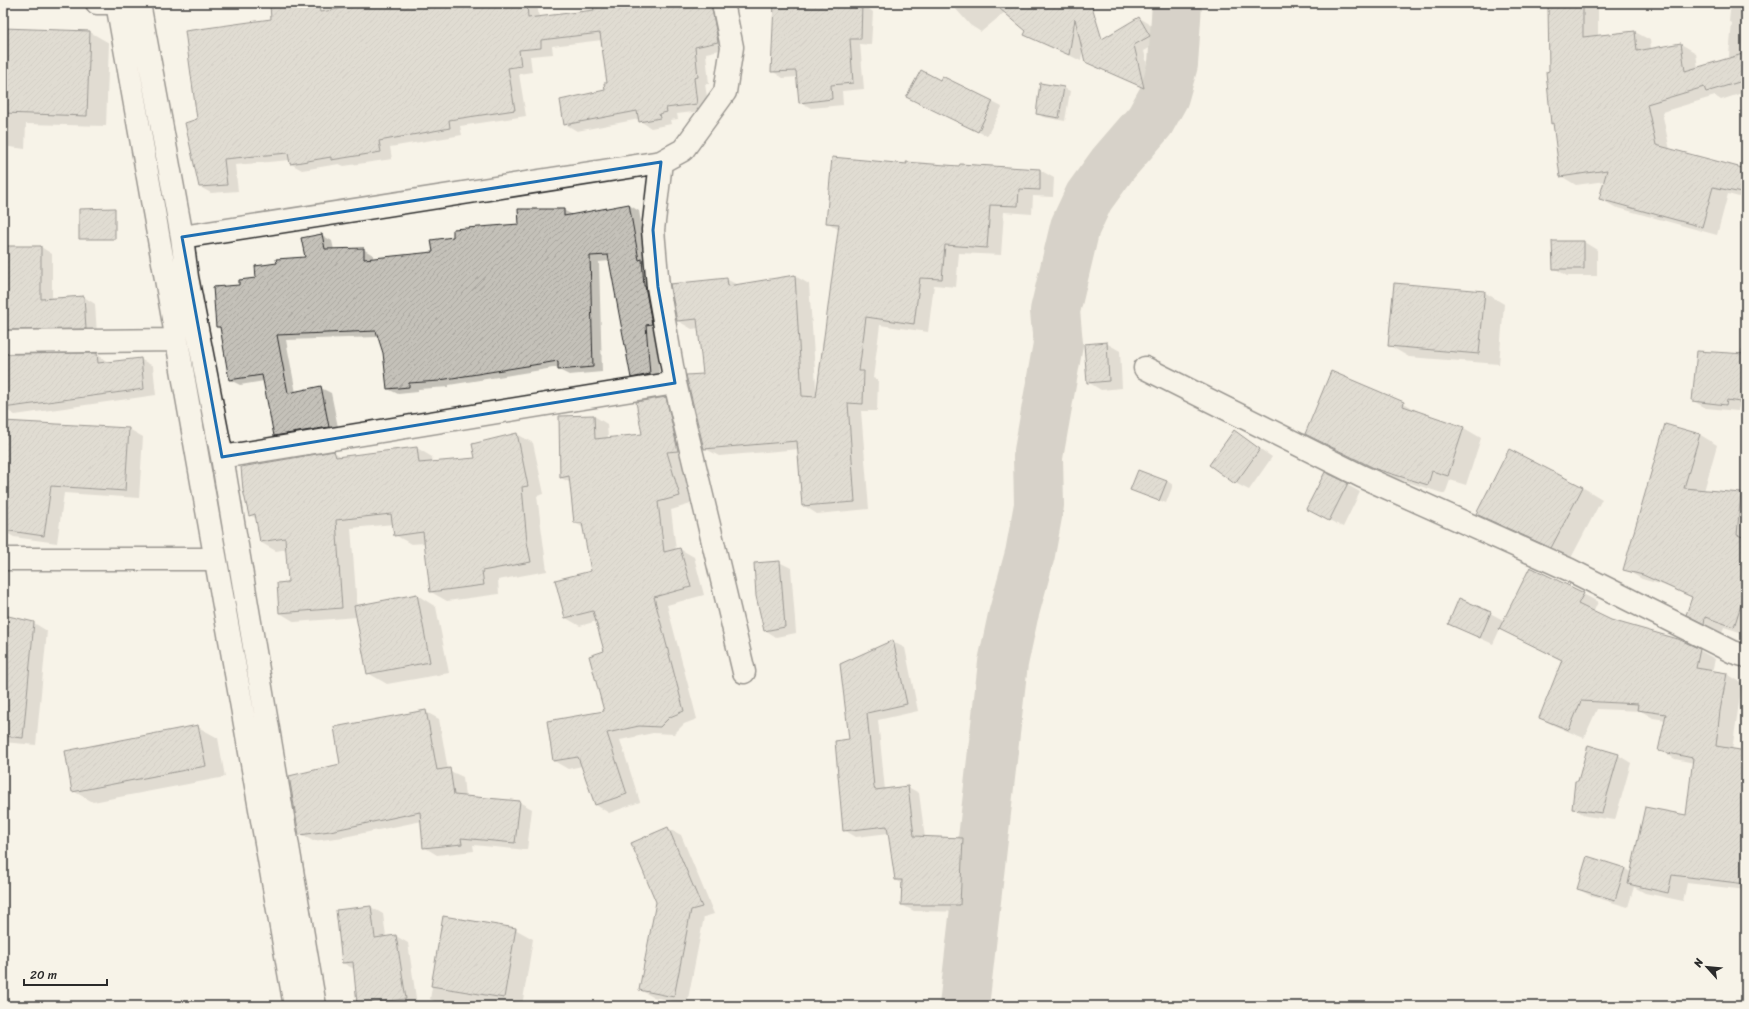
<svg xmlns="http://www.w3.org/2000/svg" width="1749" height="1009" font-family="Sriracha,sans-serif">
<style>
.shadow{fill:#0003}
.lines{fill:none;stroke-linecap:round;stroke-linejoin:round}
.river{stroke:#afaca4;stroke-width:50}
.building{fill:url(#building-hatch);stroke:#2b2b2b}
.minor-casing{stroke:#2b2b2b;stroke-width:25}
.minor{stroke:#f7f3e8;stroke-width:22}
.marked{fill:none;stroke:#1f6fb2;stroke-width:3;stroke-linejoin:round}
</style>
<defs>
<pattern id="building-hatch" width="6" height="6" patternUnits="userSpaceOnUse"><rect width="6" height="6" fill="#c4c1b9"/><path d="M-1 1l2-2M0 6l6-6M5 7l2-2" fill="none" stroke="#a9a69f"/></pattern>
</defs>
<rect width="100%" height="100%" fill="#f7f3e8"/>
<filter id="ink" filterUnits="userSpaceOnUse"><feTurbulence type="fractalNoise" baseFrequency=".025" numOctaves="2"/><feDisplacementMap in="SourceGraphic" scale="8" xChannelSelector="R" yChannelSelector="G"/><feConvolveMatrix kernelMatrix="1 2 1 2 8 2 1 2 1" color-interpolation-filters="sRGB"/></filter>
<g filter="url(#ink)">
<path class="shadow" d="M398 3H537L539 18 595 11 593 3H705L713 18 725 25 729 48 706 53 709 84H705L709 110 677 114 678 119 670 120 671 124 651 128 640 121 639 119 577 131 565 124 606 91 608 84 602 40 552 46 553 54 530 56 532 72 519 74 526 116 460 126 462 135 390 147 392 159 344 166 339 164 302 170 291 164 290 160 235 165 238 191 211 193 200 187 198 120Z
M776 3H869V9L873 12 871 45 860 44 864 89 842 91 843 105 811 108 800 102 798 77 783 78 772 71Z
M960 3H1048L1085 34 1081 61 1026 34 1027 31 1005 12 981 32 970 25 955 8Z
M1549 3H1591L1598 7V36L1635 32 1650 40 1651 49 1681 44 1696 53 1698 68 1728 66 1732 23 1729 21 1731 3H1746V76L1737 75 1742 93 1721 100 1715 96 1662 112 1670 150 1746 184V199L1728 194 1717 235 1615 207 1600 199 1605 181 1576 185 1561 176 1554 124 1552 123Z
M1139 18 1150 25 1160 42 1144 51 1154 93 1117 75Z
M3 29 90 32 109 43 106 126 26 124 25 149 3 146Z
M943 77 1002 107 987 136 908 97 940 81Z
M1064 88 1070 91 1065 121 1043 117 1037 113Z
M908 165 960 167V165L1040 170 1054 178 1053 197 1033 196 1032 214 1004 212 1001 255 959 253 956 287 934 285 928 332 880 325 873 378 878 380 877 411H861L869 509 817 514 803 505 799 449 719 456 704 448V374L699 328 692 329 678 321 726 279 738 285 795 276 809 284 817 399 839 230 827 222Z
M3 177 8 180 5 210H3Z
M629 205 639 211 648 265 660 380 642 383 632 377 610 261 599 262 602 372 569 375 559 370V367L449 385V387L418 389V392L398 394 388 389 384 353 378 337 286 340 296 393 321 388 331 393 339 432 284 441 274 435 264 381 240 385 230 380 221 329 217 327 240 286 306 258 302 239 322 235 332 241 334 250 363 249 373 255V259L434 253 454 238 520 224 563 210 573 215Z
M1584 242 1597 250V276H1567L1554 268Z
M3 247H41L52 254V299L84 297 95 304 97 334H3Z
M1484 292 1504 304 1499 364 1409 357 1390 346Z
M1106 343 1120 351 1122 388 1101 390 1088 382Z
M1741 349H1746V408L1739 407 1738 411 1706 408 1693 401 1740 355Z
M97 354 109 363 140 359 153 366 156 395 15 415 3 408Z
M1331 373 1404 403 1421 413 1464 428 1481 438 1466 485 1450 480 1445 494 1395 478 1306 433Z
M665 398 679 406 692 458 680 459 694 503 671 510 676 550 680 549 694 557 704 595 667 605 697 719 684 724 674 734 653 733 620 740 640 802 609 813 596 805 582 766 568 769 554 761 605 711V652L597 621 580 626 566 618 592 571 584 528 575 523 571 483 561 478 594 416 607 424 608 438 643 435Z
M3 422 129 429 143 437 139 498 64 493 57 543 14 537 3 531Z
M1234 431 1272 457 1249 490 1235 483Z
M517 434 533 443 544 494 537 496 547 571 498 580 499 594 447 601 431 592 425 543 411 544 395 535 394 524 351 528 357 607 417 595 436 607 449 673 387 684 368 673 357 617 295 622 280 613 289 583 287 549 276 551 260 542 257 519 250 515 334 452 342 457 417 448 432 457 433 463 476 458Z
M1699 434 1717 445 1704 491 1741 494 1746 497V634L1724 627 1722 633 1706 624 1688 614 1693 598 1663 585 1642 579 1624 569Z
M1326 473 1360 492 1343 527 1321 516Z
M1167 481 1173 485 1166 503 1132 489Z
M1582 487 1602 499 1571 558 1497 525 1478 514Z
M779 562 791 568 796 633 776 637 765 630Z
M1583 594 1598 602 1593 613 1610 621 1699 650 1715 659 1712 672 1727 674 1742 683 1732 750 1746 752V890L1687 883 1683 901 1645 893 1634 887 1628 907 1591 896 1578 889 1624 868 1632 873 1687 816 1694 763 1675 759 1660 750 1666 720 1653 718 1641 711 1597 709 1584 738 1555 726 1540 718 1563 661 1500 629 1493 644 1449 624 1490 613 1505 621Z
M34 623 47 631 36 745 3 742V626Z
M893 642 905 648 918 711 878 720 885 790 908 787 919 793 925 838 963 839 975 846 972 912 914 911 902 905 903 884 896 880 889 833 856 837 844 830 850 740Z
M426 712 439 719 448 770 463 777 465 797 519 802 532 809 527 850 473 845 474 851 437 855 424 847 422 821 344 837 313 841 300 834 341 765Z
M198 727 218 738 225 777 93 802 73 791Z
M1618 755 1631 763 1615 820 1586 816 1573 808 1578 782Z
M668 828 681 835 714 914 704 917 687 1004 653 997 640 990 657 902Z
M371 907 383 914 386 937 396 936 408 943 417 1005 362 1006 358 1004 354 969 343 963Z
M444 917 515 929 533 939 522 1006H443L430 999Z"/>
<g class="lines">
<path class="river" d="M964 1006 1003 663 1013 616 1030 554 1039 505 1038 457 1058 344 1055 311 1075 227 1089 197 1113 164 1150 121 1164 96 1173 64 1177 3"/>
</g>
<path class="building" d="M299 3H319L320 12 375 3H527L528 18 594 10 592 3H711L718 42 695 47 698 77 694 78 697 104 666 108 667 112 659 114 660 118 639 122 637 111 564 125 560 100 605 90 604 83H607L600 33 541 40V48L519 50 521 66 508 68 515 110 449 120 450 128 379 141 381 152 331 160V157L290 164 288 153 224 159 227 185 199 187 185 123 197 119 185 31 271 19 270 5Z
M774 3H862L861 39H850L853 83 831 85 832 99 799 103 796 71 771 72Z
M993 3H1091L1102 39 1139 17 1150 36 1134 45 1144 88 1085 62 1075 19 1069 55 1024 35 1026 31Z
M1548 3H1583V37L1635 31 1637 51 1681 43 1685 71 1746 53V80L1706 92 1704 87 1647 104 1656 145 1746 169V194L1713 187 1702 227 1599 199 1607 170 1560 177 1553 123 1551 124 1546 72 1549 71Z
M3 28 90 31 87 116 3 113Z
M921 70 940 80 942 76 993 101 978 132 906 97Z
M1040 83 1064 87 1059 118 1036 114Z
M832 157 907 164 906 162 959 166 960 164 1040 169V190L1019 189 1018 206 990 205 987 248 945 245 942 279 920 278 914 324 866 317 859 371H864L863 404 848 403 855 502 802 506 797 441 704 449 686 375 703 374 697 319 677 321 670 284 727 278 728 286 795 275 802 396 816 397 839 224 826 223Z
M629 204 639 260 642 259 644 286H645L652 324 646 325 650 374 631 378 608 255 590 256 593 367 558 370V361L440 380V381L409 383V387L387 389 383 353 376 331 277 335 288 393 321 386 329 427 274 436 262 375 229 380 220 327H216L213 287 239 285V280L256 278 255 266 277 263 276 259 305 257 301 238 322 234 325 249 364 248V259L433 252 431 240 453 237V229L519 224 518 209H564V216Z
M115 208V239H79V209Z
M1552 241H1584V269H1553Z
M3 246H41V299L84 296 86 329 3 330Z
M1394 283 1485 291 1479 354 1388 346Z
M1107 342 1109 381 1087 383 1084 344Z
M1697 351 1746 354V403L1727 400 1726 405 1692 401Z
M97 353 98 363 141 358 144 389 3 408V354Z
M1331 371 1404 402 1403 406 1464 427 1448 476 1432 471 1428 485 1376 469 1305 434Z
M666 397 678 451 667 452 680 496 658 502 664 552 680 548 691 587 654 597 684 711 670 717 660 727 639 726 607 733 627 794 595 805 578 757 553 761 547 721 604 711 589 656 604 651 593 611 565 618 555 580 591 571 582 523H574L569 476 560 478 559 416 594 415 595 439 642 434 636 402Z
M3 421 129 428 125 491 51 486 44 536 3 530Z
M1665 424 1700 434 1684 488 1741 493 1737 535 1746 538V589L1734 627 1705 617 1704 624 1686 615 1692 597 1643 575 1623 570Z
M1234 430 1260 449 1235 484 1209 465Z
M517 433 528 486 522 487 527 542 531 562 482 571 484 585 430 592 423 532 394 536 391 514 336 520 342 608 279 613 277 583 288 582 285 538 260 542 255 514 249 516 243 490 241 467 334 451 336 457 417 447 419 463 475 458 472 444Z
M1509 449 1583 487 1551 548 1476 514Z
M1138 470 1167 481 1159 501 1130 490Z
M1325 472 1348 483 1329 521 1306 509Z
M780 561 785 627 764 631 756 596 754 563Z
M1530 567 1584 593 1578 604 1611 620 1678 639 1700 649 1696 668 1727 673 1720 711 1716 746 1746 751V884L1672 875 1668 893 1628 884 1645 807 1686 815 1693 758 1658 751 1666 714 1637 710 1638 704 1581 701 1569 730 1539 718 1562 660 1499 629Z
M417 594 430 662 367 674 354 606Z
M1459 598 1491 612 1480 638 1448 624Z
M4 615 34 622 23 738 3 736Z
M893 640 907 704 867 713 874 787 875 790 908 786 914 836 963 838 960 905H901L902 880H895L887 826 843 831 835 741 849 739 840 664Z
M426 710 437 770 450 768 454 795 520 801 515 843 461 838 462 844 423 848 420 812 330 831 299 835 289 776 340 764 334 727Z
M198 725 206 766 72 792 65 751Z
M1588 745 1619 754 1602 813 1572 809 1575 781H1578Z
M668 827 702 907 691 910 674 997 639 990 656 902 631 843Z
M1587 856 1625 868 1615 900 1577 889Z
M371 906 375 938 396 935 406 999 357 1004 353 962 342 963 336 910Z
M443 916 516 928 504 998 431 986Z"/>
<g class="lines">
<g class="minor-casing">
<path id="minor" d="M97 3H121
M117 3 295 1006
M139 3 182 237 187 277 222 457 315 1006
M723 3 732 47 725 92 683 150 661 162 653 230 658 287 675 383 744 672
M182 237 661 162
M3 342 176 340
M1145 368 1361 476 1570 570 1733 652 1746 656
M222 457 675 383
M3 559H215"/>
</g>
<use href="#minor" class="minor"/>
</g>
</g>
<path d="M0 0H1749V1009H0ZM661 162 653 230 658 287 675 383 222 457 182 237Z" fill="#f7f3e8" fill-opacity=".55" fill-rule="evenodd"/>
<path class="marked" d="M661 162 653 230 658 287 675 383 222 457 182 237Z"/>
<rect width="1749" height="1009" fill="none" stroke="#f7f3e8" stroke-width="16"/>
<rect x="8" y="8" width="1733" height="993" fill="none" stroke="#2b2b2b" stroke-width="1.5" filter="url(#ink)"/>
<g transform="translate(1707 967) rotate(297)" stroke="#f7f3e8" stroke-width="3" paint-order="stroke">
<path d="M0-3L7 15L0 10L-7 15Z" fill="#2b2b2b"/>
<text y="-6" font-size="11" font-weight="bold" text-anchor="middle" fill="#2b2b2b">N</text>
</g>
<path d="M24 979v6h83v-6" fill="none" stroke="#2b2b2b" stroke-width="2"/>
<text x="30" y="979" font-size="12" fill="#2b2b2b" stroke="#f7f3e8" stroke-width="3" paint-order="stroke">20 m</text>
</svg>
